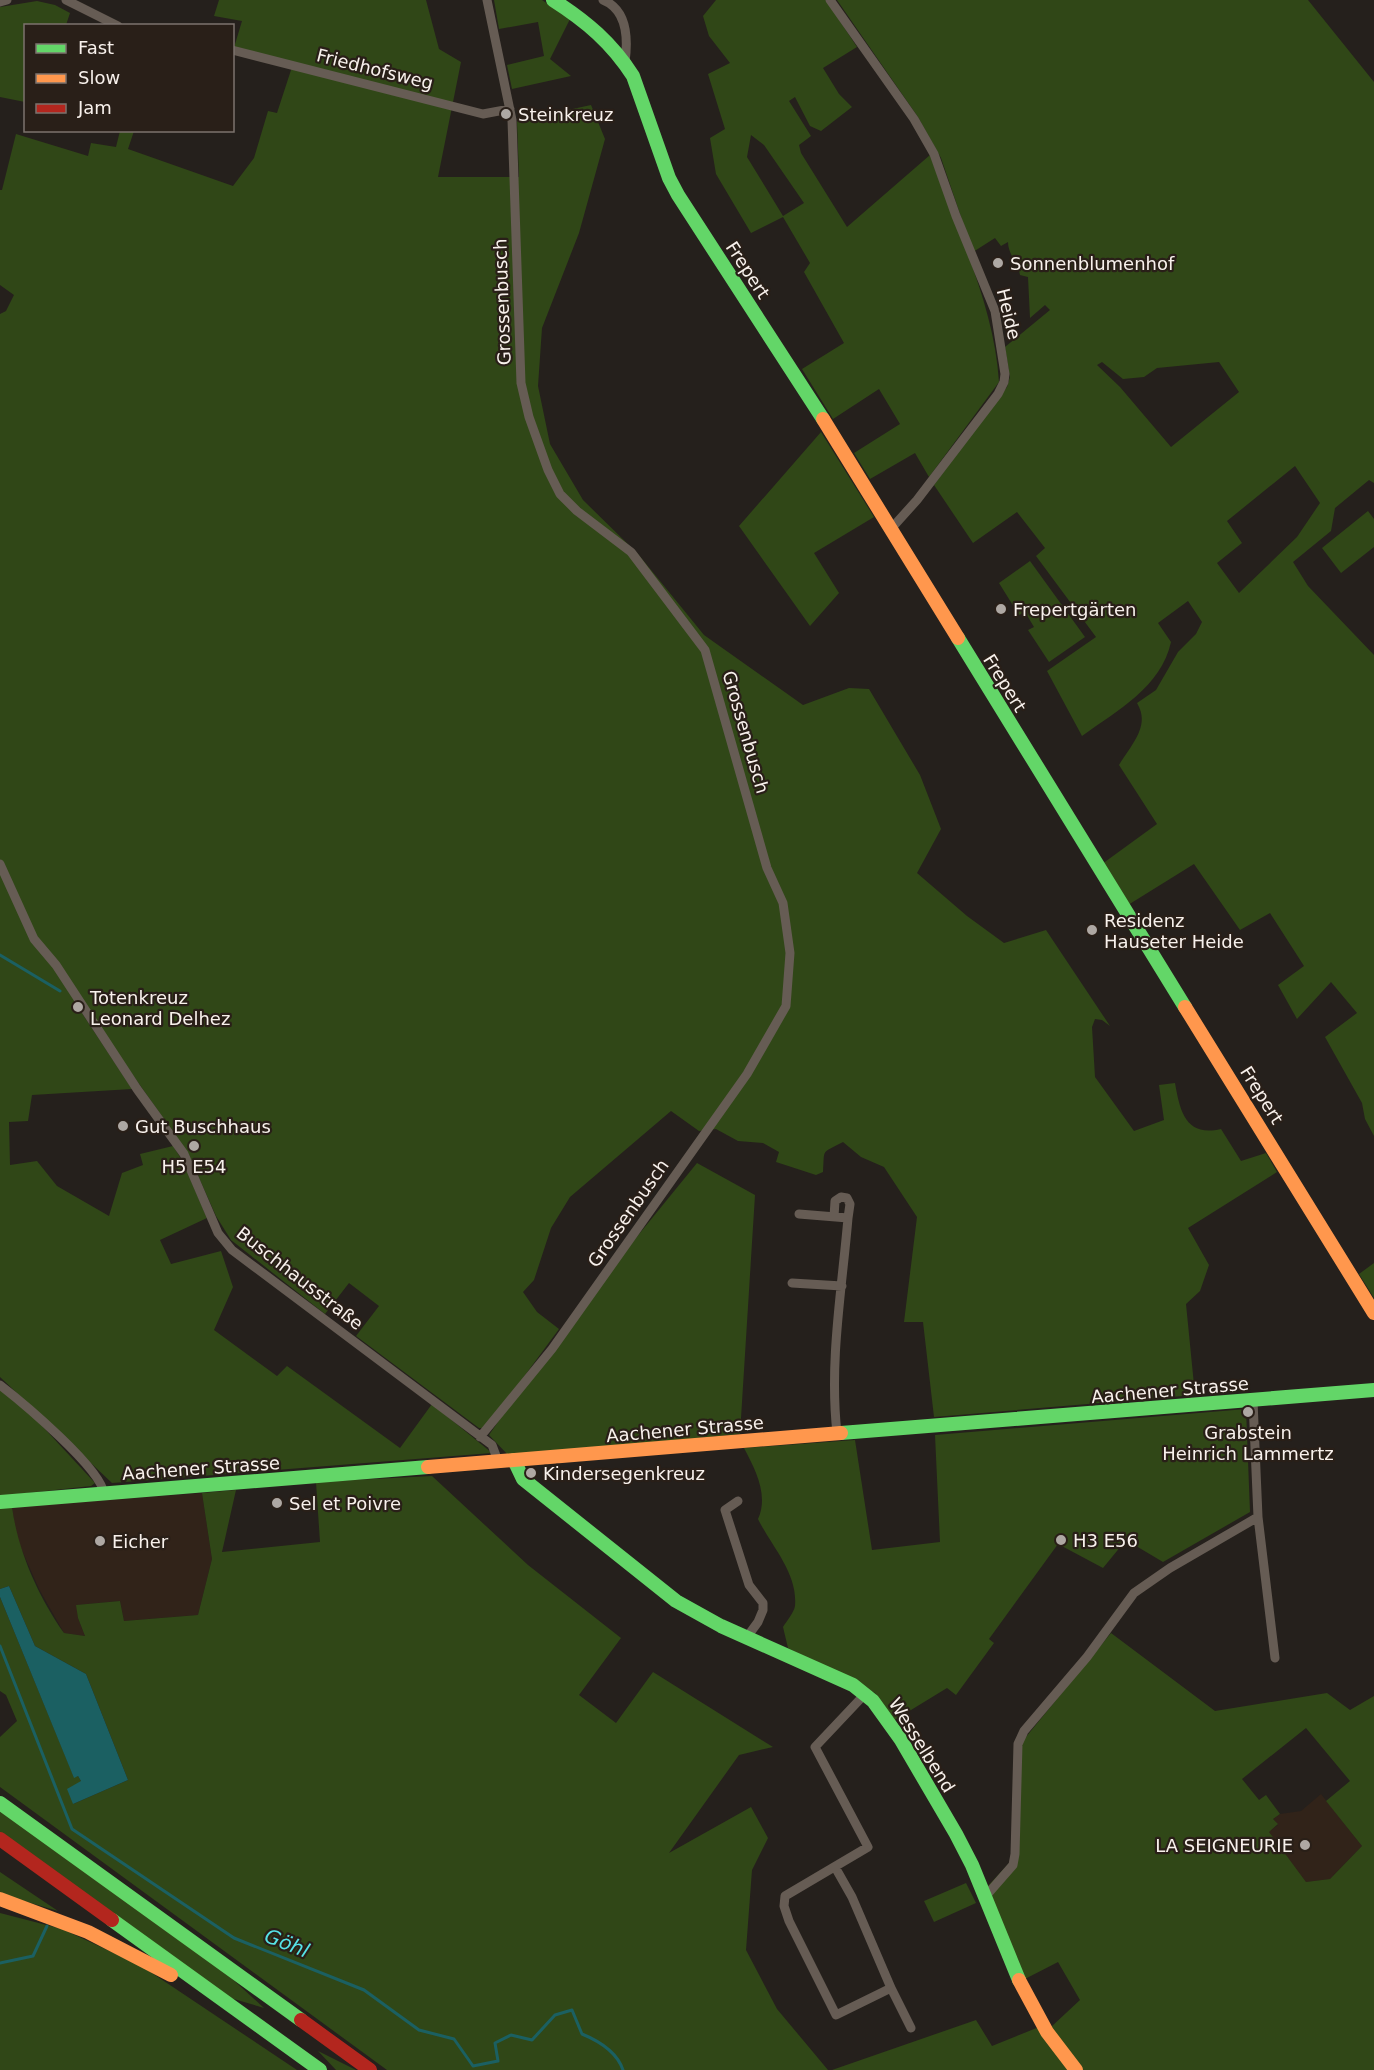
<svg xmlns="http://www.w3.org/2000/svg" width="1374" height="2070" font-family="'DejaVu Sans',sans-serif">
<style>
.built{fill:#312319}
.green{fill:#304717;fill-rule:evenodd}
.water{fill:#1b6062}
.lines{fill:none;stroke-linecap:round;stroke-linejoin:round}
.stream{stroke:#1b6062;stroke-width:3}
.street{stroke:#665c54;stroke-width:9}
.fast{stroke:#63d668;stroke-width:14}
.slow{stroke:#ff974d;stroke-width:14}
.jam{stroke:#b3261e;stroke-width:14}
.poi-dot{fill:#aea8a3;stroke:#291f18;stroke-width:2}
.labels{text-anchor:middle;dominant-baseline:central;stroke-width:4.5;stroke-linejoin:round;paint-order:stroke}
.street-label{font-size:18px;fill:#f8f1ec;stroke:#291f18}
.poi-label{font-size:18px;fill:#f8f1ec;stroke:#291f18;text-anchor:start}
.water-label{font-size:20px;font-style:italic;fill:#56e2e6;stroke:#291f18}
</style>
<rect width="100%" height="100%" fill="#25201c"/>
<path class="built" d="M202 1493 212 1559 198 1615 124 1621 120 1601 77 1605 78 1618 85 1636 64 1633 39 1589 16 1537 12 1507Z
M1321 1794 1362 1846 1330 1879 1306 1882 1268 1832 1278 1825 1273 1819 1280 1814 1301 1811Z"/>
<path class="green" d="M219 0H426L439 49 461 62 438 177H519L517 121 591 105 605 139 579 233 542 328 538 386 550 444 583 500 638 554 704 635 803 705 849 688 869 689 920 775 941 829 917 873 967 916 1004 943 1046 930 1110 1026 1102 1020 1095 1019 1092 1027 1095 1077 1134 1131 1164 1120 1159 1085 1175 1083C1180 1112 1186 1137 1221 1129L1241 1161 1266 1153 1277 1172 1188 1228 1209 1265 1200 1291 1186 1304 1195 1395 934 1417 923 1322H904L917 1217 884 1167 861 1157 843 1142C820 1154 825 1148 823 1172L816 1175 776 1162 779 1152 763 1143 738 1141 716 1129 699 1131 671 1111 570 1197 551 1228 534 1280 523 1292 537 1312 559 1329 486 1428H479L356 1336 379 1306 349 1283 325 1314 231 1240 216 1216 188 1153 101 1030 74 1001 132 1089 32 1095 28 1121 9 1122 10 1165 37 1161 57 1186 109 1216 122 1173 143 1165 140 1154 173 1146 182 1160 207 1218 160 1240 171 1264 221 1251 233 1287 214 1330 277 1376 287 1366 400 1448 432 1404 492 1453 112 1483 0 1377V314L6 311 14 295 0 285V190H2L16 134 88 156 91 143 116 147 120 131H134L128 149 233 186 254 158 268 111 277 113 292 67 233 51 242 21 214 16Z
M494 0H542L570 19 550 59 571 76 512 89 507 65 544 56 538 22 499 29Z
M716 0H826L857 47 823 68 839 94 852 107 821 131 810 126 795 97 789 101 811 136 799 145 801 153 847 227 930 155C956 229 994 303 999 382L929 477 915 453 870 479 854 453 900 424 879 389 833 419 802 369 844 343 804 272 810 263 783 217 751 233 716 174 710 138 725 129 708 74 730 63 709 36 703 16ZM751 135 764 145 804 203 783 216 747 157Z
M837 0H1308L1374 82V483L1369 480 1335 508 1331 531 1293 562 1308 586 1374 655V1136L1365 1119 1362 1103 1325 1037 1357 1013 1331 982 1297 1019 1278 985 1304 966 1270 913 1240 930 1194 864 1128 905 1102 864 1157 824 1119 765C1131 745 1151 726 1137 703L1156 690 1178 652 1196 634 1202 622 1188 601 1158 623 1171 642C1161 687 1118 710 1082 736L1047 671 1096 637 1036 556 1045 548 1017 512 973 543 934 485 1007 387 1010 377 1005 347 1050 310 1045 305 1030 318 1028 277 1020 275C1018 263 1008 254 1008 242L1001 246 995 238 973 252 941 158 918 117ZM1102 362 1123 379 1144 377 1157 368 1219 362 1239 392 1171 447 1120 387 1097 365ZM1295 466 1320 503 1297 537 1239 593 1217 563 1242 543 1227 521Z
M37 1 55 5 70 13 66 25 26 26 25 102 0 97V7Z
M821 432 874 517 814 553 839 593 810 626 739 526Z
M1368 511 1374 519V547L1341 573 1322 548Z
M1030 561 1085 637 1049 662 1028 630 1034 627 1025 612 1019 615 999 583Z
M697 1163 755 1195 740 1434 509 1456 489 1435 561 1330Z
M1374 1263V1298L1359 1274Z
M0 1390 31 1414 95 1483 91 1486 0 1496Z
M1246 1409 1250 1512 1163 1562 1126 1540 1103 1568 1058 1544 989 1639 994 1643 956 1695 947 1688 893 1721 875 1693 788 1648 783 1627C787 1621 794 1612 795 1606 798 1573 771 1546 758 1519 769 1495 755 1469 744 1448L855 1440 872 1550 940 1542 935 1435Z
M432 1476 528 1565 621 1638 579 1695 616 1723 653 1672 773 1747 739 1755 669 1853 751 1807 768 1838 752 1870 746 1950 777 2009 828 2070H387L0 1787V1737L17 1721 6 1695 0 1691V1597L74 1777 78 1776 81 1781 73 1804 128 1780 86 1674 35 1646 9 1586 0 1589V1508L12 1507C18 1551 38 1596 64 1633L85 1636 78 1618 76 1605 120 1601 124 1621 198 1615 212 1559 202 1493 236 1490 222 1552 320 1542 316 1482Z
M1111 1633 1215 1711 1327 1693 1350 1710 1374 1696V2070H1081L1051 2027 1080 2000 1058 1962 1023 1980 986 1888 1011 1861 1021 1743ZM1306 1728 1350 1781 1326 1801 1362 1846 1330 1879 1306 1882 1269 1832 1278 1824 1273 1819 1280 1814 1266 1795 1259 1800 1242 1779Z
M0 1810 227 1974 264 2008 227 1997 0 1833Z
M0 1872 58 1911 0 1894Z
M966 1883 976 1903 934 1922 924 1901Z
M0 1913 62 1929 140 1965 297 2070H0Z
M976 2020 992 2046 1039 2027 1070 2070H832Z
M318 2051 356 2070H336Z"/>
<path class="water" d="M9 1586 35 1646 86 1674 128 1780 73 1804 67 1789 81 1781 78 1776 74 1778 0 1597V1589Z"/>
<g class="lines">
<path class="stream" d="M0 955 60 991
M0 1646 72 1829 234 1938 364 1990 419 2030 454 2039 473 2066 498 2061 495 2043 511 2035 532 2040 555 2015 572 2010 582 2034C599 2041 617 2052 623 2070
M0 1963 33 1956 47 1926"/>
<path class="street" d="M66 0 118 26
M603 0C628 10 628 40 625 62
M830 0 914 119 934 154 956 216 995 311 1005 374 1004 382 998 394 917 500 890 530
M0 2 7 0
M232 50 483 114 510 109
M0 864 34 939 56 965 137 1089 184 1154 218 1233 232 1250 492 1445 498 1461
M799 1214 848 1218C842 1289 829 1362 837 1433
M834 1217 835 1201 841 1197 847 1198 850 1204 848 1218
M792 1283 842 1286
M0 1385C22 1402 102 1469 104 1494
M1253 1401 1258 1517 1275 1658
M480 1437 552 1349 747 1074 786 1006 790 953 783 903 767 868 705 650 631 552 577 511 560 494 548 470 529 417 521 383 512 120 487 0
M738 1501 725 1510 749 1585 763 1603V1610L758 1622 747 1637
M865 1694 815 1747 868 1847 785 1896 784 1906 789 1921 836 2015 891 1988 911 2028
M835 1867 852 1897 891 1988
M985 1897 1013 1865 1015 1854 1018 1744 1024 1731 1087 1657 1134 1593 1170 1568 1258 1517"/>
<path class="fast" d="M553 0C586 21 612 43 633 76L669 178 678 195 823 419
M958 638 1185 1007
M841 1433 1374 1390
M514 1460 523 1479 676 1601 721 1626 853 1685 873 1701 901 1740 956 1834 972 1865 1019 1980
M0 1502 428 1467
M0 1803 301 2020
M112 1920 320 2070"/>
<path class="slow" d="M823 419 958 638
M1185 1007 1374 1313
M428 1467 841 1433
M0 1899 88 1932 171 1975
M1019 1980 1047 2032 1076 2070"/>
<path class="jam" d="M0 1839 112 1920
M301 2020 370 2070"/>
</g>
<g class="poi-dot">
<circle cx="506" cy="114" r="6"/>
<circle cx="998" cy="263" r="6"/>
<circle cx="1001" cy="609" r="6"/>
<circle cx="1092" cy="930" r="6"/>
<circle cx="78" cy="1007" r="6"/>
<circle cx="123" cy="1126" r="6"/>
<circle cx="194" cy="1146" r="6"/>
<circle cx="1248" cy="1412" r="6"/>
<circle cx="531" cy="1473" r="6"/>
<circle cx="277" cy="1503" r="6"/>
<circle cx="1061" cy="1540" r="6"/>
<circle cx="100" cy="1541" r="6"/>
<circle cx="1305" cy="1845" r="6"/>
</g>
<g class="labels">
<g class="street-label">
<text transform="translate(375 69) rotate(14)">Friedhofsweg</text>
<text transform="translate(748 270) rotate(57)">Frepert</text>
<text transform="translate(502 302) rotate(-92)">Grossenbusch</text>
<text transform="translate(1009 314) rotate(76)">Heide</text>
<text transform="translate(1005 683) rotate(58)">Frepert</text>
<text transform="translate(746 732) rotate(74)">Grossenbusch</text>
<text transform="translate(1262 1095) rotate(58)">Frepert</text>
<text transform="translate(628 1213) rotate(-55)">Grossenbusch</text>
<text transform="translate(300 1278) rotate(38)">Buschhausstraße</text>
<text transform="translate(1170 1390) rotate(-5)">Aachener Strasse</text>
<text transform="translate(685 1429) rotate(-5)">Aachener Strasse</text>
<text transform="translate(201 1468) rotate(-4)">Aachener Strasse</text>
<text transform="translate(922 1745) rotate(58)">Wesselbend</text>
</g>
<g class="poi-label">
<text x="518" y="114">Steinkreuz</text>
<text x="1010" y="263">Sonnenblumenhof</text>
<text x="1013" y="609">Frepertgärten</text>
<text x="1104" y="920">Residenz<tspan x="1104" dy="21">Hauseter Heide</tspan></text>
<text x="90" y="997">Totenkreuz<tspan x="90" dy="21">Leonard Delhez</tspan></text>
<text x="135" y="1126">Gut Buschhaus</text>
<text x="194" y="1166" text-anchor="middle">H5 E54</text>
<text x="1248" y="1432" text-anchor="middle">Grabstein<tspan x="1248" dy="21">Heinrich Lammertz</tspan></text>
<text x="543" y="1473">Kindersegenkreuz</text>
<text x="289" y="1503">Sel et Poivre</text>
<text x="1073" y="1540">H3 E56</text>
<text x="112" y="1541">Eicher</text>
<text x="1293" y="1845" text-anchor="end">LA SEIGNEURIE</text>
</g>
<g class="water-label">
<text transform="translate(287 1943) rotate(22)">Göhl</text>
</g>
</g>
<rect x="24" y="24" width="210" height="108" fill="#291f18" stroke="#7c736d" stroke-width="1.5"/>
<rect x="36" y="44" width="30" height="9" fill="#63d668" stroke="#7c736d" stroke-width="1.5"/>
<text x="78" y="54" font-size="18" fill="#f8f1ec">Fast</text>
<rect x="36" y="74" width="30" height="9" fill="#ff974d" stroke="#7c736d" stroke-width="1.5"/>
<text x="78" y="84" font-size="18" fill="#f8f1ec">Slow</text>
<rect x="36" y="104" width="30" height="9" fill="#b3261e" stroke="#7c736d" stroke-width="1.5"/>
<text x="78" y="114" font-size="18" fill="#f8f1ec">Jam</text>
</svg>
